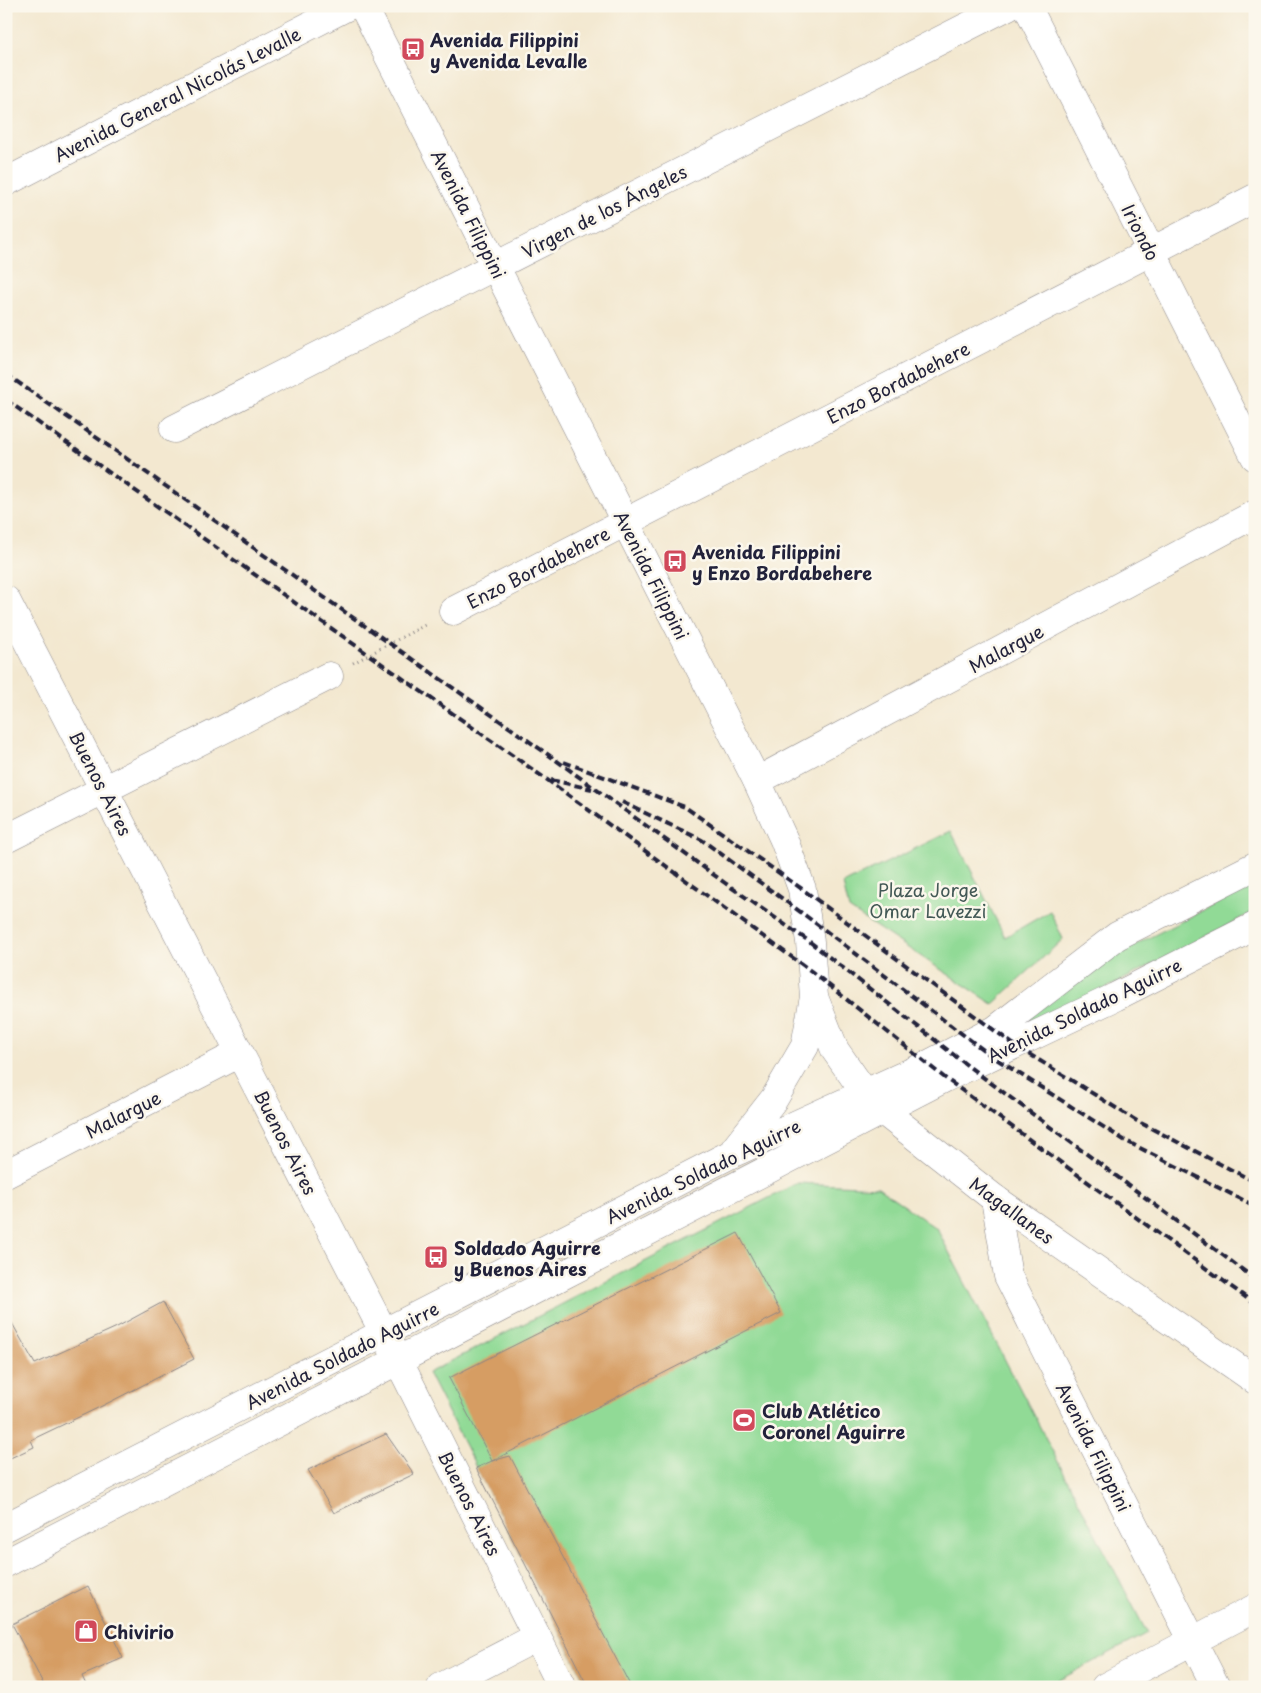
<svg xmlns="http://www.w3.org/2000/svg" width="1261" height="1693" font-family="'Playpen Sans',sans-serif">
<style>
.green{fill:#91da96;stroke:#5a7e68}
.building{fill:#d69d63}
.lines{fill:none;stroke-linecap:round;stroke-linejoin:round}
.street-casing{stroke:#8a8586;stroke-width:29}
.secondary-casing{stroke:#8a8586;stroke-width:29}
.path{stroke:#8a8586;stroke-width:3;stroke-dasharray:1 4;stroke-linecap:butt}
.street{stroke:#fff;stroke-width:28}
.secondary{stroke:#fff;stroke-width:28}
.rail{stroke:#22223b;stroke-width:4;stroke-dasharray:8 4;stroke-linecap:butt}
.labels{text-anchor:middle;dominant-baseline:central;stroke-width:5;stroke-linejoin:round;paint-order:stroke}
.poi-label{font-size:18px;font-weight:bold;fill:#22223b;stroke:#fbf7ec;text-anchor:start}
.street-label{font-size:18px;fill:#22223b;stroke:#fbf7ec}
.park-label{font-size:18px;fill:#435956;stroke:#fbf7ec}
</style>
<rect width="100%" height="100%" fill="#fbf7ec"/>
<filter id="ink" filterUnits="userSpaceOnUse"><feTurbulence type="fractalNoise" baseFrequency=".02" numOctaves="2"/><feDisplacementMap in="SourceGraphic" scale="10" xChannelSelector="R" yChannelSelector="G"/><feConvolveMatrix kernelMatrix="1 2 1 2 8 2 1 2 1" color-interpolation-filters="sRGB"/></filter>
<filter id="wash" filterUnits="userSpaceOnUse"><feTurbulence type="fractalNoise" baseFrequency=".0096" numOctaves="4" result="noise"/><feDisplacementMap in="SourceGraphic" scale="20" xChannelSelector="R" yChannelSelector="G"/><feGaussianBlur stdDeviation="1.12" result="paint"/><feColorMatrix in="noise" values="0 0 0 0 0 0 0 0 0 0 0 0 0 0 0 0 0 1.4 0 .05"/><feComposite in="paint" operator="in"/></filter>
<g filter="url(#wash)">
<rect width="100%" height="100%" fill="#f3e8d0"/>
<path class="green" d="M951 831 1005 937 1050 911 1063 939 993 1004 849 909 843 884Z
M1255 884V911L1074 1005 1020 1030 1018 1026 1099 963Z
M798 1183 878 1187 937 1229 1147 1633 1046 1687H588L428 1373Z"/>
<g id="blocks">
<path class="building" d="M738 1233 781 1313 492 1461 510 1456 631 1687H588L476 1468 492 1461 449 1378Z
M163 1302 194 1359 104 1405 31 1440 34 1447 6 1460V1317L8 1316 35 1364 117 1327Z
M386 1434 414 1474 334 1513 308 1470Z
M88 1586 123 1658 82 1676 87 1687H45L12 1624Z"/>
</g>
</g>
<g filter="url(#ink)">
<use href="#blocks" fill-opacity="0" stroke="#8a8586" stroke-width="1"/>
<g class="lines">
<g class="street-casing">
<path id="street" d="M1027 6 1255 457
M6 182 348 6
M174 429 1008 6
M6 600 384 1333
M453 611 1255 198
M757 781 1255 514
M6 839 329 676
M6 1174 240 1053
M995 1199 1008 1276 1216 1687
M441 1687 537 1637
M1105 1687 1255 1608"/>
</g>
<g class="secondary-casing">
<path id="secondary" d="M363 6 757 781 784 840 802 889 810 942 814 997 805 1046 774 1099 734 1150
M814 997 835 1050 865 1093
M883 1111 995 1199 1255 1380
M390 1344 562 1687
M6 1527 731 1154 929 1064 995 1030 1117 936 1255 866
M6 1563 945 1078 1115 997 1255 926"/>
</g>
<path class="path" d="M353 663 427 624"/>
<use href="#street" class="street"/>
<use href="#secondary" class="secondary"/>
<path class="rail" d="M6 374 553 758 725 883 810 942 968 1066 1255 1279
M6 400 546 779 811 971 945 1078 1255 1304
M564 762 685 807 802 889 1013 1044 1137 1121 1255 1182
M551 780 592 789
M622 802 702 840 806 916 990 1055 1124 1140 1255 1206"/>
</g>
</g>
<defs>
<g id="bus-square" transform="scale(1.25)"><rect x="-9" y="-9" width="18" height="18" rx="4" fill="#d1495b" stroke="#fbf7ec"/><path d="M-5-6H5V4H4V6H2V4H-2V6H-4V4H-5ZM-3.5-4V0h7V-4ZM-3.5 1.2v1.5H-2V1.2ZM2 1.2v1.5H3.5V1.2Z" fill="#fff"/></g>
<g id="stadium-square" transform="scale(1.25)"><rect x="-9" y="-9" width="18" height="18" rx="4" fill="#d1495b" stroke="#fbf7ec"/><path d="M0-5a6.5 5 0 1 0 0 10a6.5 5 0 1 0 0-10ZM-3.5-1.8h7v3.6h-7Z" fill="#fff"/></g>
<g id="shop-square" transform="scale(1.25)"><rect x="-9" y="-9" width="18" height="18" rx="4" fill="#d1495b" stroke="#fbf7ec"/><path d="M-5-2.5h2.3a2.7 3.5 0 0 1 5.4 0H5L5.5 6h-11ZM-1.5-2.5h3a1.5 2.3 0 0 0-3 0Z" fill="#fff"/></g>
</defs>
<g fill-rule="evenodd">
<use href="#bus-square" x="413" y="49"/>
<use href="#bus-square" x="675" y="561"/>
<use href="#bus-square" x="436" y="1257"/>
<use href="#stadium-square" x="744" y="1420"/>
<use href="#shop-square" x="86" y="1631"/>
</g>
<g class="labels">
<g class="poi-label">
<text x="430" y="39">Avenida Filippini<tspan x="430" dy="21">y Avenida Levalle</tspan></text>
<text x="692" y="551">Avenida Filippini<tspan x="692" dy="21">y Enzo Bordabehere</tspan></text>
<text x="454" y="1247">Soldado Aguirre<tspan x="454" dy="21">y Buenos Aires</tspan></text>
<text x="762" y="1410">Club Atlético<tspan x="762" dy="21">Coronel Aguirre</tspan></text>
<text x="104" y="1631">Chivirio</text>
</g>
<g class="street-label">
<text transform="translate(177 94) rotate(-27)">Avenida General Nicolás Levalle</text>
<text transform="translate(604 211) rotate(-27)">Virgen de los Ángeles</text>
<text transform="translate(469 214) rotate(63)">Avenida Filippini</text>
<text transform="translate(1141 232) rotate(63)">Iriondo</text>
<text transform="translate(898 382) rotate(-27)">Enzo Bordabehere</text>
<text transform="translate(538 567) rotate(-27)">Enzo Bordabehere</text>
<text transform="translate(652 575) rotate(63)">Avenida Filippini</text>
<text transform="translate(1006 648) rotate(-28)">Malargue</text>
<text transform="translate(101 783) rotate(63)">Buenos Aires</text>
<text transform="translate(1084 1010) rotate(-26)">Avenida Soldado Aguirre</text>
<text transform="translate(123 1114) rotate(-27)">Malargue</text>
<text transform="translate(286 1142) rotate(63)">Buenos Aires</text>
<text transform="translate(703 1171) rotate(-26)">Avenida Soldado Aguirre</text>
<text transform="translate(1012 1210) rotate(36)">Magallanes</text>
<text transform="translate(342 1355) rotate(-27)">Avenida Soldado Aguirre</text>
<text transform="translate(1094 1447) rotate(63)">Avenida Filippini</text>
<text transform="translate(470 1503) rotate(63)">Buenos Aires</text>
</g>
<g class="park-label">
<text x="928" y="889">Plaza Jorge<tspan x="928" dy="21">Omar Lavezzi</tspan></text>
</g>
</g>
<rect width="1261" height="1693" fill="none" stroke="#fbf7ec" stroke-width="25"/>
</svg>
